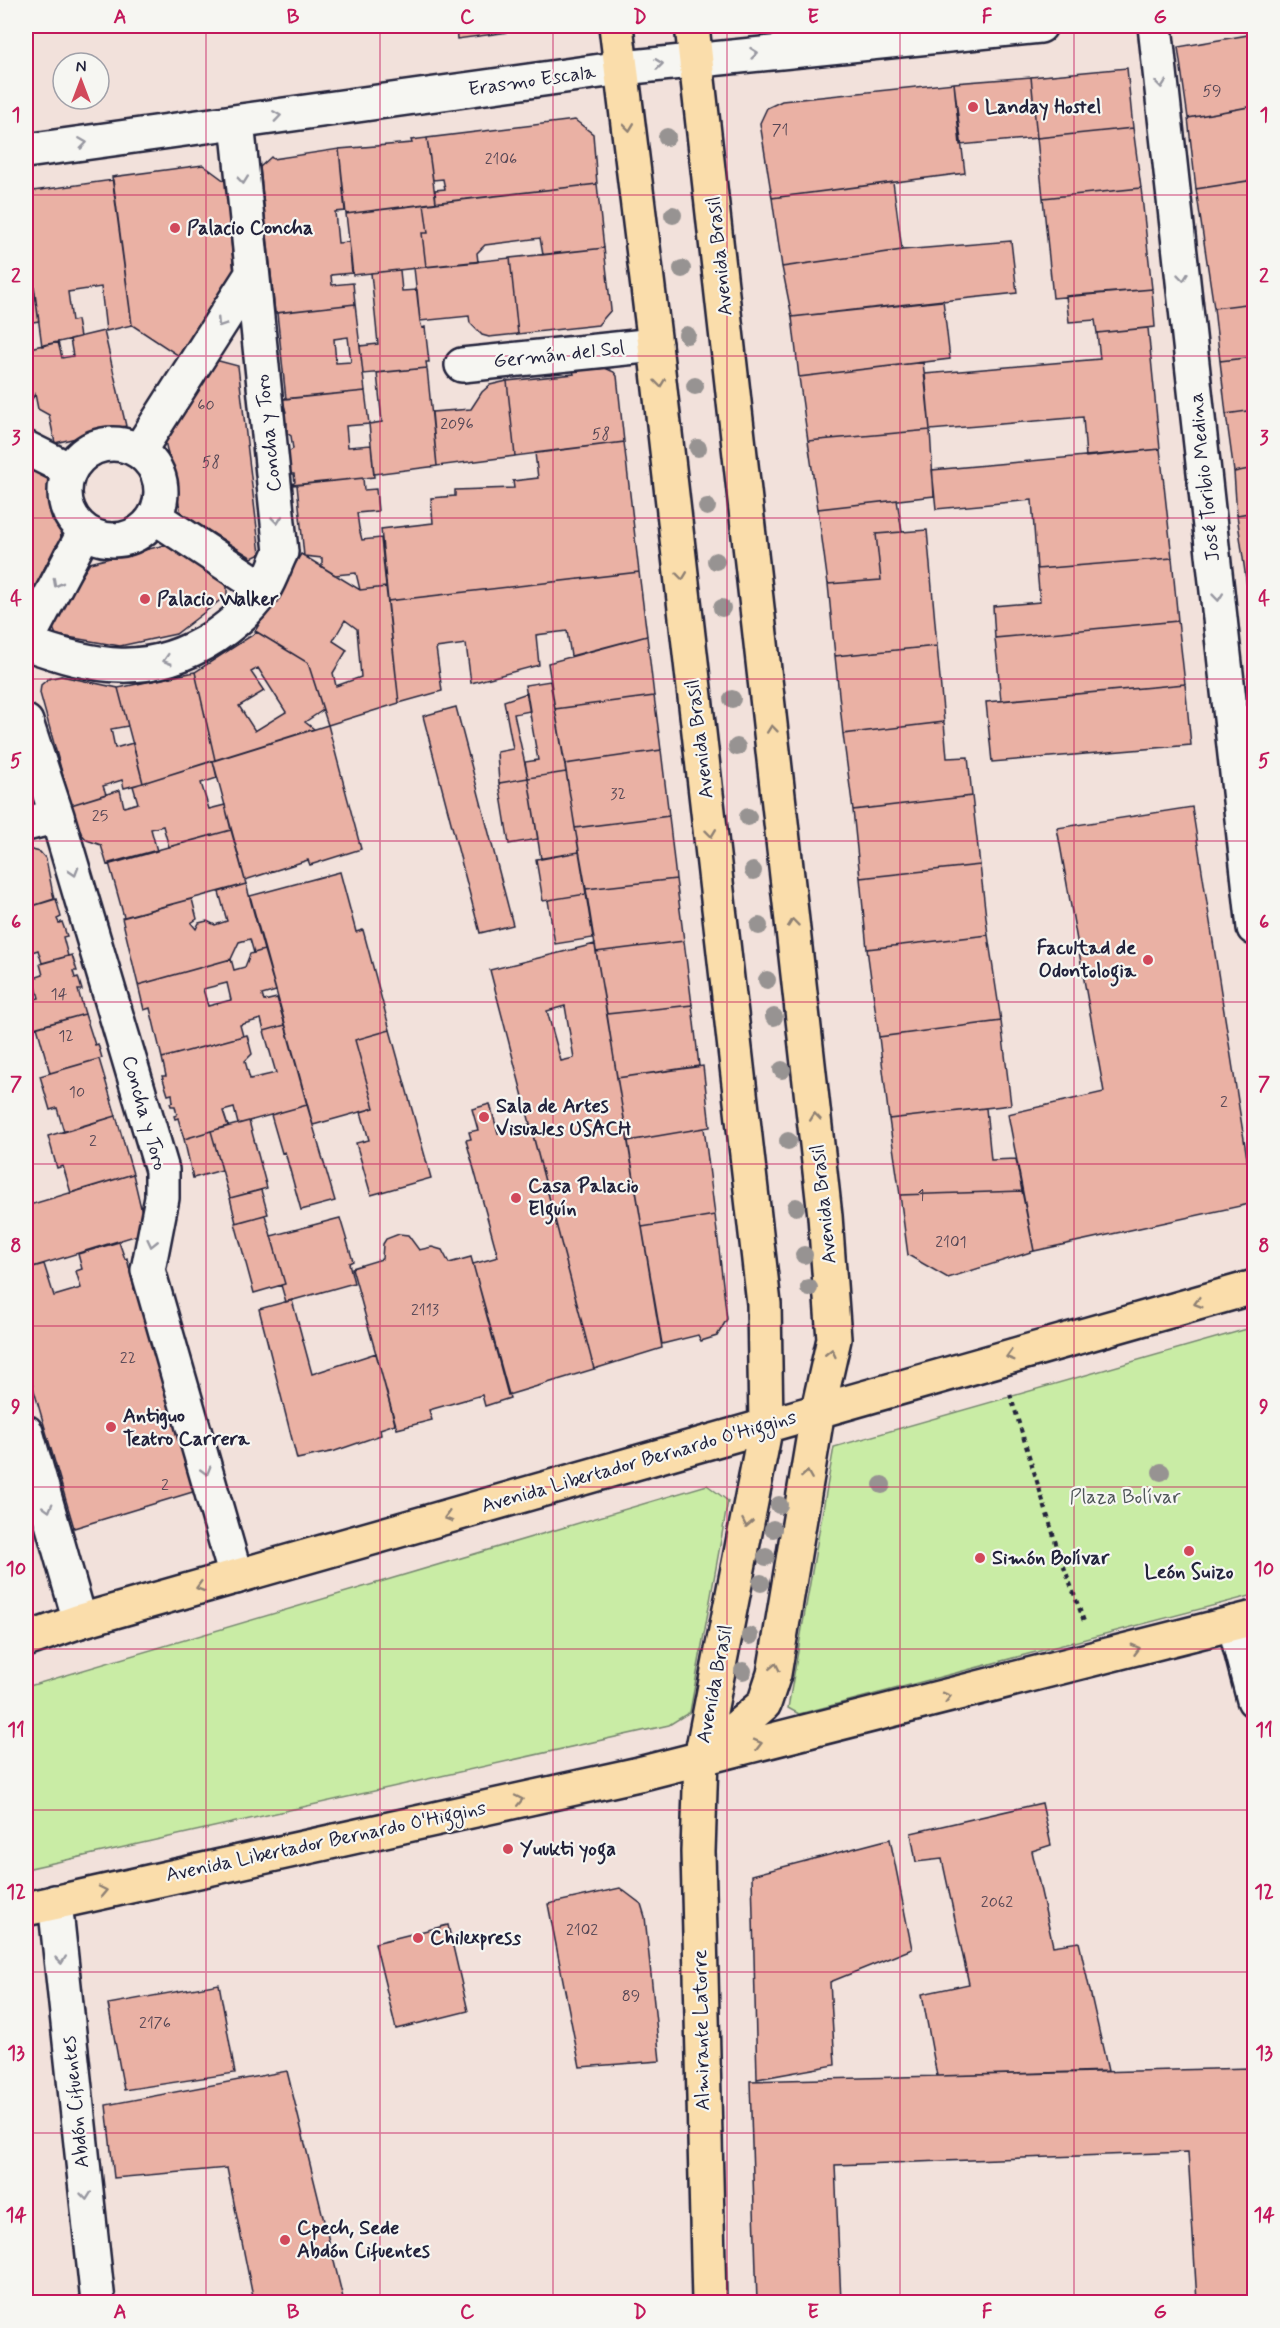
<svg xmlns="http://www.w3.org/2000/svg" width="1280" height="2328" font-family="Mynerve,sans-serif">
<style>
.green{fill:#c9eca5;stroke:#768770;stroke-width:1.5}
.building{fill:#eab1a4;stroke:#22223b;stroke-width:1.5;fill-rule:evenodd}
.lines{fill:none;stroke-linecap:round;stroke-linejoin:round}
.minor-casing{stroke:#22223b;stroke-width:38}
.major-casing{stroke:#22223b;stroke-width:38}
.path{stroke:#22223b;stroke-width:4;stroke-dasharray:4.5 4.5;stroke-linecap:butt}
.minor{stroke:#f6f6f2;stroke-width:33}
.major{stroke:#faddab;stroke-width:33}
.tree{fill:#979392}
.oneway{stroke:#9797a0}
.oneway2{stroke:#8e8073}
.grid{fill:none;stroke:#c2185b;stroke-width:1.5;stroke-opacity:0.55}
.poi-dot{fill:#d1495b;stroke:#f6f6f2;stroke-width:2}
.labels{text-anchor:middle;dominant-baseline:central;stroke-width:4.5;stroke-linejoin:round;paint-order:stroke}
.number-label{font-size:16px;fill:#544655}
.street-label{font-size:20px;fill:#22223b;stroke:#f6f6f2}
.poi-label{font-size:20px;font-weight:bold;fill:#22223b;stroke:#f6f6f2;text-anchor:start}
.park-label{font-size:20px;fill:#4c5456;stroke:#f6f6f2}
.neatline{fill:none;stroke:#c2185b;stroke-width:2}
.grid-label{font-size:20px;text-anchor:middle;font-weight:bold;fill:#c2185b}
</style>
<rect width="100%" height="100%" fill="#f2e1db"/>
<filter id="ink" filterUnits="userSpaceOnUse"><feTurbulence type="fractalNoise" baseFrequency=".0167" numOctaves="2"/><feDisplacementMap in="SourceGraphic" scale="12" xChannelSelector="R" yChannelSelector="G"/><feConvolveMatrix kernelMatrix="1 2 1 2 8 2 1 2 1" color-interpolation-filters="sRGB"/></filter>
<g filter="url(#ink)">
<path class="green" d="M1254 1327V1595L799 1714 788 1708 834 1447Z
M707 1485 728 1501 690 1712 669 1725 26 1869V1687Z"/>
<path class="building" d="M456 26H554L457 39Z
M1254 34V106L1188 118 1178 47Z
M1127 68 1133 128 1037 138 1031 77Z
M1031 77 1037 138 960 145 954 83Z
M954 83 965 173 772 198 760 123 767 108 782 101Z
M1254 106V180L1196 189 1188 118Z
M575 120 593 134 597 184 436 203 435 190 445 189 443 179 433 180 427 138Z
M1133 128 1141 188 1043 198 1037 138Z
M427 138 436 203 346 214 339 149 412 143 411 140Z
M339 149 345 211 335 212 338 243 349 242 352 273 331 275 332 285 353 283 355 304 275 313 260 167 271 157 273 159Z
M203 165 226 182 234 273 182 358 132 325 112 177Z
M113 180 132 325 106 331 101 287 68 292 72 321 77 320 80 337 42 346 26 225V192Z
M1254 180V303L1214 308 1196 189Z
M893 182 902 250 782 267 772 198Z
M597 184 604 248 543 255 540 238 485 245 477 253 478 262 426 267 422 233H428L424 204Z
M1141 188 1152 289 1053 298 1043 198Z
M424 204 428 233H422L426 267 353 275 346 214Z
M26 225 29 248H26Z
M1011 241 1017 293 792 317 782 267 902 250Z
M604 248 611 310 598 325 518 334 510 258Z
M510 258 518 334 489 337 482 335 470 323 469 316 420 321 414 268Z
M400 270 402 291 417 290 420 321 422 328 425 327 429 362H426L427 368 363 374 360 346 378 344 371 273Z
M26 275H32L39 321 26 323Z
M1152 289 1155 327 1097 333 1095 320 1069 322 1066 296Z
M943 300 950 359 799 377 792 317Z
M1254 303V357L1220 361 1214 308Z
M355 304 365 391 286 399 277 313ZM348 337 351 362 336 363 334 339Z
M1148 328 1160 449 1086 457 1083 417 930 430 925 374 1100 359 1097 333Z
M104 331 126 426 55 443 49 415 38 409 35 394 26 409V362L34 347 58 342 62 358 73 356 70 339Z
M1254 357V410L1226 414 1220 361Z
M215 360 238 366 260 554 252 558 181 513 165 441Z
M923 362 930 430 808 441 799 377Z
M427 368 437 466 374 474 369 424 382 422 377 373Z
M605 368 614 372 617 376 624 442 515 456 507 381 574 374 573 371Z
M507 381 515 456 437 466 432 412 471 409 482 392 490 385Z
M365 391 369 424 346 426 348 447 371 445 374 477 292 485 295 482 294 474H290L287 453 293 449 291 436 287 433V423H283L282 413 286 412 282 399Z
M1254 410V468L1234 472 1226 414Z
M930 430 934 496 818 509 808 441Z
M624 442 639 572 388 601 381 529 433 523 431 498 455 496V490L514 488 513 481 538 478 535 453Z
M1160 449 1172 558 1037 569 1032 500 936 509 932 470Z
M26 463 55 480 57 497 51 503 52 519 60 525 61 540 55 547 26 605Z
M1254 468V512L1237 515 1234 472Z
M363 478 364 490 376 489 378 511 357 513 359 528 362 540 381 538 386 587 360 590 356 573 335 575 322 567V558L304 556 297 485Z
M897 500 902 532 876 534 881 580 828 584 818 509Z
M1254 512V615H1251L1237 515Z
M927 530 937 646 835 656 828 584 881 580 876 534Z
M165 545 227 582V595L176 634 120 646 56 635 51 623 90 563 114 557 119 550 134 546 141 551Z
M301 554 360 590 386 587 399 703 328 725 308 663 255 631ZM345 620 357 629 361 677 336 686 333 673 347 650 333 641Z
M1172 558 1178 621 995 638 993 606 1040 602 1037 569Z
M639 572 647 636 571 656 567 631 536 635 539 665 471 683 466 644 436 648 442 691 399 703 388 601Z
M1251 615H1254V649Z
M1178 621 1185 684 1001 701 995 638Z
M257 632 308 663 323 710 305 722 314 729 215 760 195 672ZM258 668 286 712 255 731 239 706 264 691 251 672Z
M647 636 654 696 555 709 548 663Z
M937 646 944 722 843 734 835 656Z
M195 672 215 760 143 783 118 688Z
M61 676 118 688 128 726 111 729 115 748 133 743 143 783 124 788 122 780 103 786 106 794 71 805 40 693 41 685 48 679Z
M550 681 566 772 528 778 525 762 538 760 525 685Z
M1185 684 1191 745 992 762 986 702Z
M527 693 530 711 514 714 528 778 499 783 497 752 513 749 504 701Z
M654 696 661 750 565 764 555 709Z
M456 707 513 925 480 933 423 716Z
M944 722 947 758 968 757 972 796 853 810 843 734Z
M328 725 361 849 310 865 308 860 245 880 213 761Z
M1254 738V791L1245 745Z
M661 750 669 816 575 828 565 764Z
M213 761 217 778 201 783 209 809 225 805 231 830 169 847 163 826 151 829 157 851 107 865 101 845 87 840 76 828 71 805 120 790 124 807 138 803 133 786Z
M566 772 579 852 541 859 528 778Z
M528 778 538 839 509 844 499 783Z
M972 796 980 865 860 878 853 810Z
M1192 807 1254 1203 1034 1251 1008 1114 1104 1092 1057 828Z
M669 816 676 879 586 889 575 828Z
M231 830 246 884 124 917 109 863Z
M28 849 40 852 46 859 54 899 26 908V850Z
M579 852 586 894 543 901 536 859Z
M980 865 988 935 867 949 860 878Z
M340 872 356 932 363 930 390 1030 355 1040 374 1108 313 1125 250 896Z
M676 879 684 941 596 952 586 889Z
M246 884 264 950 254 953 250 939 239 942 231 959 138 985 122 918 192 899 197 919 191 923 196 929 199 923 207 921 215 925 227 921 219 892Z
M586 894 593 938 555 944 548 900Z
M56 899 61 917 57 919 59 923 62 922 67 936 63 937 68 956 42 963 38 950 26 954V908Z
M988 935 1001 1021 879 1037 867 949Z
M684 941 692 1005 607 1014 596 952Z
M595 944 662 1348 594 1369 490 970ZM565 1006 574 1058 561 1061 547 1011Z
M264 950 276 991 262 995 264 1001 277 998 285 1025 264 1031 261 1019 240 1025 243 1036 162 1058 150 1008 144 1010 138 985 231 959 234 970 245 967 250 954ZM227 983 231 1000 208 1006 203 989Z
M72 955 77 971H73L75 978 78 977 82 990H78L85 1014 35 1028 27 1001 39 998 34 978 43 975 40 964Z
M692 1005 699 1066 617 1078 607 1014Z
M85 1014 95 1045 98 1044 102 1058 50 1073 37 1027Z
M1001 1021 1011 1105 889 1119 879 1037Z
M285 1025 307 1105 238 1124 234 1108 223 1111 228 1126 184 1139 178 1118 175 1119 174 1116 177 1115 175 1106H171L170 1103 173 1102 172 1094 168 1095 162 1076H166L162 1058 247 1035 252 1054 245 1061 250 1079 276 1073 264 1031Z
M390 1030 431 1178 371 1195 356 1143 369 1140 361 1112 374 1108 355 1040Z
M99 1059 116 1116 64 1132 57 1108 50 1110 40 1076Z
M703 1066 710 1127 628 1141 617 1078Z
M490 1104 498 1133 530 1124 594 1369 508 1395 473 1264 498 1257 466 1140 471 1139 469 1132 478 1130 472 1109Z
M307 1105 335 1201 301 1210 285 1152 282 1153 271 1115Z
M986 1108 991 1160 1016 1159 1022 1191 900 1195 889 1119Z
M116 1116 133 1174 71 1193 63 1166 57 1168 48 1136Z
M249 1121 267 1188 230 1198 211 1131Z
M704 1128 715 1215 642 1227 628 1141Z
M211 1131 222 1170 193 1178 184 1139Z
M133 1174 144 1221 141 1234 26 1269V1206Z
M26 1175 31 1193 26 1195Z
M261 1190 268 1214 236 1223 230 1198Z
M1022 1191 1034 1251 948 1278 908 1255 900 1195Z
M265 1215 285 1284 254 1293 235 1223Z
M715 1215 727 1319 717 1336 701 1341 698 1335 662 1344 642 1227Z
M340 1218 353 1261 349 1263 354 1283 286 1302 281 1285 285 1284 271 1236Z
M399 1234 408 1235 419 1250 432 1247 442 1250 449 1263 471 1257 510 1398 485 1406 482 1395 429 1410 432 1420 397 1429 352 1268 382 1259 383 1244 386 1239Z
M119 1242 125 1259 127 1258 135 1293 138 1292 196 1491 74 1528 26 1363V1269L44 1264 54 1296 81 1288 76 1271 82 1269 78 1254Z
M292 1300 312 1374 376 1353 395 1424 380 1429 381 1435 335 1451 297 1459 259 1309Z
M26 1500 31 1522 26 1533Z
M1042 1803 1051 1845 1032 1851 1053 1946 1079 1942 1108 2071 937 2076 922 1994 969 1984 942 1859 916 1862 911 1833Z
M890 1839 912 1949 830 1982 835 2065 757 2079 752 1875Z
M620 1888 641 1904 645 1917 660 2061 580 2067 548 1904Z
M448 1925 468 2011 396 2029 375 1943Z
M219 1984 235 2073 124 2090 108 2004Z
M1251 2068 1254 2110V2302H1197L1188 2152 835 2165 841 2302H757L750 2081Z
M287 2071 344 2302H254L227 2168 114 2178 106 2105Z"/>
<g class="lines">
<g class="minor-casing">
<path id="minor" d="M1155 26 1254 928
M26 151 622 68 1040 26
M462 365 655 345
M65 492a48 48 0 1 1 96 0a48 48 0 1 1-96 0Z
M26 448 70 470
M139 451 252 274
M155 517 264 589
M26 642 85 531
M26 643C94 668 149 679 214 637 233 624 251 609 264 589 271 578 275 564 281 552L237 122
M26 722 57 816 162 1170V1198L148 1270 236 1577
M26 824 57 816
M26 1432 80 1621
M1234 1623 1254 1700
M55 1902 98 2302"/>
</g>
<g class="major-casing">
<path id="major" d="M616 26 655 345 764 1304 766 1425 701 1758 698 1852 709 2302
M692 26 825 1216 834 1339 818 1410 774 1674 764 1704 701 1758
M26 1640 80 1621C472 1511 862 1397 1254 1287
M26 1909 639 1774 1254 1618"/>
</g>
<path class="path" d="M1010 1394 1059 1553 1085 1624"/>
<use href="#minor" class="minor"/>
<use href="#major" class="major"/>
</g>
<g class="tree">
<circle cx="667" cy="137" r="9"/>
<circle cx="673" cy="215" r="9"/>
<circle cx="682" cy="269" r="9"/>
<circle cx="687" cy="335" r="9"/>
<circle cx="695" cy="386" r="9"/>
<circle cx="698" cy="448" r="9"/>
<circle cx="707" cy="507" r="9"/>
<circle cx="716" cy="561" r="9"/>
<circle cx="722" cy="608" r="9"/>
<circle cx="732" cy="699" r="9"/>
<circle cx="737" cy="747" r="9"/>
<circle cx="748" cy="817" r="9"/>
<circle cx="753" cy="871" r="9"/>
<circle cx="759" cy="926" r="9"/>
<circle cx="767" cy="980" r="9"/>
<circle cx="774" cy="1017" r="9"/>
<circle cx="782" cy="1070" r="9"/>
<circle cx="788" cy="1141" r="9"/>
<circle cx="796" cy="1207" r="9"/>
<circle cx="804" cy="1255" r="9"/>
<circle cx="809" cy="1288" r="9"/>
<circle cx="1161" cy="1472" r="9"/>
<circle cx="882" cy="1485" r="9"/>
<circle cx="779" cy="1505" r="9"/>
<circle cx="773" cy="1529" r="9"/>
<circle cx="766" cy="1557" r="9"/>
<circle cx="761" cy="1583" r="9"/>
<circle cx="750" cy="1636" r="9"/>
<circle cx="743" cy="1671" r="9"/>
</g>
<defs><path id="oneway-chevron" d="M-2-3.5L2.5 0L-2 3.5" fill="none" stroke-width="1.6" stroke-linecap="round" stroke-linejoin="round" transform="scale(1.5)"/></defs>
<g class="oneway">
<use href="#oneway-chevron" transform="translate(754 53) rotate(-6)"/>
<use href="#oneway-chevron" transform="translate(659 64) rotate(-7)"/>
<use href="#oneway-chevron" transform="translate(1161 84) rotate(84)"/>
<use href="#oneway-chevron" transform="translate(277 116) rotate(-8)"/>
<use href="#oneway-chevron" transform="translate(83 143) rotate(-8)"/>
<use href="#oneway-chevron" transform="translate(243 180) rotate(84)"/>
<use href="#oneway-chevron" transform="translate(1183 277) rotate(84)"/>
<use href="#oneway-chevron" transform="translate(221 323) rotate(123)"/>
<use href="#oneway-chevron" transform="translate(277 520) rotate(84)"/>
<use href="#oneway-chevron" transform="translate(57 583) rotate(118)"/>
<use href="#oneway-chevron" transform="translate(1218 597) rotate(84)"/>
<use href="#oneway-chevron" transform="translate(167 660) rotate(163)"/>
<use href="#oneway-chevron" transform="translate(74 872) rotate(73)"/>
<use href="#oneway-chevron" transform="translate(152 1243) rotate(103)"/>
<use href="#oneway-chevron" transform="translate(206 1471) rotate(74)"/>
<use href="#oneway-chevron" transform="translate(48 1508) rotate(74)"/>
<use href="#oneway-chevron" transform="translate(61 1960) rotate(84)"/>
<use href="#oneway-chevron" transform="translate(86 2196) rotate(84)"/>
</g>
<g class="oneway2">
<use href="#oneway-chevron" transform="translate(629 127) rotate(83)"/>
<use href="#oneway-chevron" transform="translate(660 383) rotate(83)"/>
<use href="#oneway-chevron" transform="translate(682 576) rotate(83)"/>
<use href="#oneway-chevron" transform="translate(772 729) rotate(-96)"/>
<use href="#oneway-chevron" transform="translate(711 833) rotate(83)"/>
<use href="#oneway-chevron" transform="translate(793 923) rotate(-96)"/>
<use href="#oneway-chevron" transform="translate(815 1117) rotate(-96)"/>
<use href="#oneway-chevron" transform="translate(1198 1303) rotate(164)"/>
<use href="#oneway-chevron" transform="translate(831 1353) rotate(-77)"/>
<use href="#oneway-chevron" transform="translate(1010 1356) rotate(164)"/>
<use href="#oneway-chevron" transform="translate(807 1475) rotate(-81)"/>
<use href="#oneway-chevron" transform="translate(448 1517) rotate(164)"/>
<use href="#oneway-chevron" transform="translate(747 1523) rotate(101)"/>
<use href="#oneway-chevron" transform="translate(200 1587) rotate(164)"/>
<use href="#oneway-chevron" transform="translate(1136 1649) rotate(-15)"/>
<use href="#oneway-chevron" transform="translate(775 1667) rotate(-79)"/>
<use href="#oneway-chevron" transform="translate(947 1697) rotate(-14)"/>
<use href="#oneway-chevron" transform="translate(758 1744) rotate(-14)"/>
<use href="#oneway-chevron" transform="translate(519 1800) rotate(-12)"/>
<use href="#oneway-chevron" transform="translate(103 1891) rotate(-12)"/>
</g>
</g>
<path class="grid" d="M206 26V2302M380 26V2302M553 26V2302M727 26V2302M900 26V2302M1074 26V2302M26 195H1254M26 356H1254M26 518H1254M26 679H1254M26 841H1254M26 1002H1254M26 1164H1254M26 1326H1254M26 1487H1254M26 1649H1254M26 1810H1254M26 1972H1254M26 2133H1254"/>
<g class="poi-dot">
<circle cx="973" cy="107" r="6"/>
<circle cx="175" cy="228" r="6"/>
<circle cx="145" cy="599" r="6"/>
<circle cx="1148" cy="960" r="6"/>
<circle cx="484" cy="1117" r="6"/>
<circle cx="516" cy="1198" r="6"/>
<circle cx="111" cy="1427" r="6"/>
<circle cx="1189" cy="1551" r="6"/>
<circle cx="980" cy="1558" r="6"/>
<circle cx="508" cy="1849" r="6"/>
<circle cx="418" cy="1938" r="6"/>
<circle cx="285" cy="2240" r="6"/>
</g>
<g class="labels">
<g class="number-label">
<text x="1212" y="91">59</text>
<text x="780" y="130">71</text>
<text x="501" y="159">2106</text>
<text x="206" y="405">60</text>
<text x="457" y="424">2096</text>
<text x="601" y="434">58</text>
<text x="211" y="462">58</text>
<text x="618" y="794">32</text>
<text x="100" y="816">25</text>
<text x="59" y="994">14</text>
<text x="66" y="1036">12</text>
<text x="77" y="1092">10</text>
<text x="1224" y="1102">2</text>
<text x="93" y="1141">2</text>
<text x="921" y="1195">1</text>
<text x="951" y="1242">2101</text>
<text x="425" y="1310">2113</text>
<text x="128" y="1358">22</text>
<text x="165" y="1485">2</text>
<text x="997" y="1902">2062</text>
<text x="582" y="1930">2102</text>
<text x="631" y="1996">89</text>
<text x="155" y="2023">2176</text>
</g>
<g class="street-label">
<text transform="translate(532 81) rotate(-8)">Erasmo Escala</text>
<text transform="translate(720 256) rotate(-96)">Avenida Brasil</text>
<text transform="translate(559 355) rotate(-6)">Germán del Sol</text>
<text transform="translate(269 433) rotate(-96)">Concha y Toro</text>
<text transform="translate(1205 477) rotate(-96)">José Toribio Medina</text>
<text transform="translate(700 739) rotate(-97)">Avenida Brasil</text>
<text transform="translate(144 1113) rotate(74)">Concha y Toro</text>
<text transform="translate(824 1204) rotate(-96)">Avenida Brasil</text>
<text transform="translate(639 1462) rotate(-16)">Avenida Libertador Bernardo O'Higgins</text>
<text transform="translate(715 1684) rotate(-79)">Avenida Brasil</text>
<text transform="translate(326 1842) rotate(-12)">Avenida Libertador Bernardo O'Higgins</text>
<text transform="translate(702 2030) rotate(-91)">Almirante Latorre</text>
<text transform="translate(76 2102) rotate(-96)">Abdón Cifuentes</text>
</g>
<g class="poi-label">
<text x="985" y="107">Landay Hostel</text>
<text x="187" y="228">Palacio Concha</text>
<text x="157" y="599">Palacio Walker</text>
<text x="1136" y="948" text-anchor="end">Facultad de<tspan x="1136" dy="23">Odontologia</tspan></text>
<text x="496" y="1106">Sala de Artes<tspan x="496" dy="23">Visuales USACH</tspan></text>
<text x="528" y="1186">Casa Palacio<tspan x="528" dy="23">Elguín</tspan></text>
<text x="123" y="1416">Antiguo<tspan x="123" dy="23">Teatro Carrera</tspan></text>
<text x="992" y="1558">Simón Bolívar</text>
<text x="1189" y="1572" text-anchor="middle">León Suizo</text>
<text x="520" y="1849">Yuukti yoga</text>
<text x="430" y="1938">Chilexpress</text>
<text x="297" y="2228">Cpech, Sede<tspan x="297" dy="23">Abdón Cifuentes</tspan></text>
</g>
<g class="park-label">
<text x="1125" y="1497">Plaza Bolívar</text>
</g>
</g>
<rect width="1280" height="2328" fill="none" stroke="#f6f6f2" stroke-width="66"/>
<g transform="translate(81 81)"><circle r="28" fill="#f6f6f2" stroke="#a1a1a9" stroke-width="1.5"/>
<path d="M0-4.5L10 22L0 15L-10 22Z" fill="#d1495b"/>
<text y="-9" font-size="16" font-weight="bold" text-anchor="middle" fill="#22223b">N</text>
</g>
<rect x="33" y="33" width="1214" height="2262" class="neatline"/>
<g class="grid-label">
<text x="120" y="23">A</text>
<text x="293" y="23">B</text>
<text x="467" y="23">C</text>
<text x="640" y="23">D</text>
<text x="813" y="23">E</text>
<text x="987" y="23">F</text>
<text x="1160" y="23">G</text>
<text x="16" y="121">1</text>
<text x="1264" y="121">1</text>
<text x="16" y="282">2</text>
<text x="1264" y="282">2</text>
<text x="16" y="444">3</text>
<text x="1264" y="444">3</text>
<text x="16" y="605">4</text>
<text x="1264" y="605">4</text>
<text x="16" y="767">5</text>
<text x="1264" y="767">5</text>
<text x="16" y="928">6</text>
<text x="1264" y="928">6</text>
<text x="16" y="1090">7</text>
<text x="1264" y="1090">7</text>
<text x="16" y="1252">8</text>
<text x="1264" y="1252">8</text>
<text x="16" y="1413">9</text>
<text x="1264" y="1413">9</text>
<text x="16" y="1575">10</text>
<text x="1264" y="1575">10</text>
<text x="16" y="1736">11</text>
<text x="1264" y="1736">11</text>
<text x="16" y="1898">12</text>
<text x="1264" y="1898">12</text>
<text x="16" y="2059">13</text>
<text x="1264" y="2059">13</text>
<text x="16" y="2221">14</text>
<text x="1264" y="2221">14</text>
<text x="120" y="2318">A</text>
<text x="293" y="2318">B</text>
<text x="467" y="2318">C</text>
<text x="640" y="2318">D</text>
<text x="813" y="2318">E</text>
<text x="987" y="2318">F</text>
<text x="1160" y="2318">G</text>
</g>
</svg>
